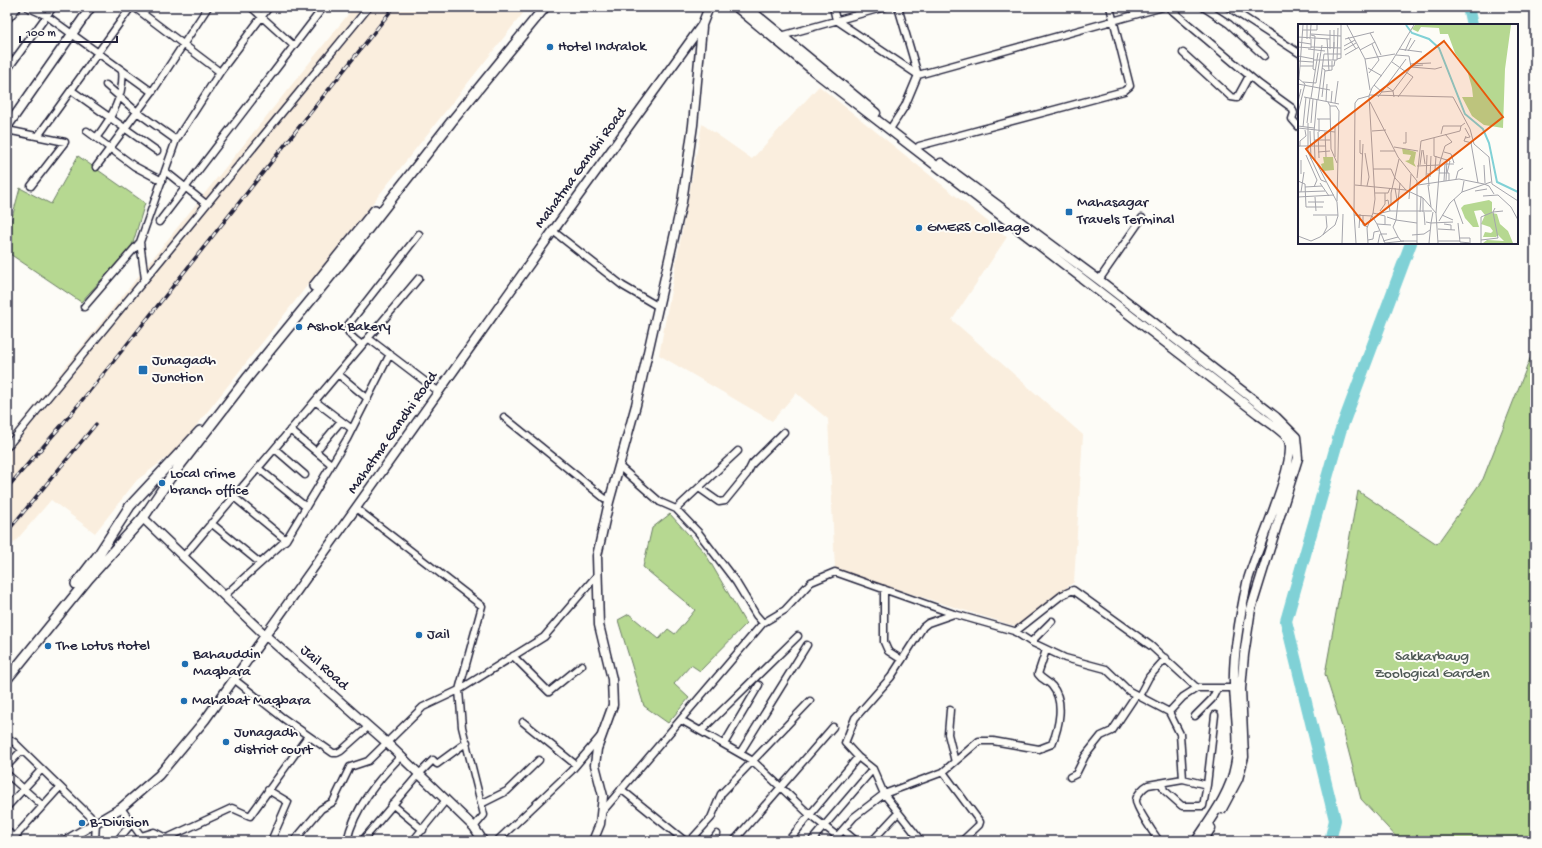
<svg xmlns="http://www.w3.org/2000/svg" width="1542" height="848" font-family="'Gochi Hand',sans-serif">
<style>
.built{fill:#faeede}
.green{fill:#b6d891;stroke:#6c7d66}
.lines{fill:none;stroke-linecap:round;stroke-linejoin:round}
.river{stroke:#80d1d6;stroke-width:12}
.street-casing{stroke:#22223b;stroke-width:9}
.secondary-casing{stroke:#22223b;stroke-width:11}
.primary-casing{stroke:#22223b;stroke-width:12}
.street{stroke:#fdfcf7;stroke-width:6}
.secondary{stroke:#fdfcf7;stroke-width:8}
.primary{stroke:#fdfcf7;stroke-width:9}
.rail-casing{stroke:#22223b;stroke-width:3.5}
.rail{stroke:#fdfcf7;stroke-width:2;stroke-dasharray:6;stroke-linecap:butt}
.poi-dot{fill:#1f6fb2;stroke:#fdfcf7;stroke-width:1.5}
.labels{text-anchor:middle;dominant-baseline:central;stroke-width:4;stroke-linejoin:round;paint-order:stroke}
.poi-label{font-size:15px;fill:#22223b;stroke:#fdfcf7;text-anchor:start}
.street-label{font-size:15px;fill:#22223b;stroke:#fdfcf7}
.park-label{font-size:15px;fill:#4e5955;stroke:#fdfcf7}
.inset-river{fill:none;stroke:#80d1d6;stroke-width:2}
.inset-road{fill:none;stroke:#a5a5ac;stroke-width:1}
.view{fill:#e8590c;fill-opacity:0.15;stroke:#e8590c;stroke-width:2}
.inset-edge{fill:none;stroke:#22223b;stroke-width:2}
</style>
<rect width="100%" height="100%" fill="#fdfcf7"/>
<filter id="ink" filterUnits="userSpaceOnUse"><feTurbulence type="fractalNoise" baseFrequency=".025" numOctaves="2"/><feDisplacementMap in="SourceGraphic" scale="8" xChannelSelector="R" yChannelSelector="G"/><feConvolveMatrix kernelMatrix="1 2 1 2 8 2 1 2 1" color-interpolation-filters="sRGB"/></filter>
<g filter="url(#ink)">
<path class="built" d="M354 7H528L177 450 137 480 95 533 51 500 7 551V440Z
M819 86 1007 237 952 320 1083 435 1074 582 1018 627 835 570 828 419 796 393 772 421 659 355 702 124 752 159Z"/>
<path class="green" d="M78 156 145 203 132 246 81 302 7 252V236L20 188 51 204Z
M1535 346V841H1400L1361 799 1343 730 1325 674 1358 491 1437 544 1483 479Z
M670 514 705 553 746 624 700 671 691 665 674 684 689 698 668 723 644 706 618 620 629 614 659 639 668 629 675 634 695 610 643 567 652 528Z"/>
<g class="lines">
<path class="river" d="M1468 7 1472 25
M1330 841 1335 820 1286 621 1340 432 1411 243"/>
<g class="street-casing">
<path id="street" d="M27 7 47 16 152 92
M134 7 220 72
M251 7 294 46
M833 7 836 20 918 75 905 106 892 126
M898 7 918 75 1163 7
M1168 7 1259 84 1292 108 1294 113 1292 119 1299 127
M1203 7 1229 24 1264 56
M1228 7 1299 53
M7 20 18 7
M781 36 885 7
M1183 53 1231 97 1237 98 1249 76
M7 70 53 7
M106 85 137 112 176 140
M71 90 157 151
M7 130 65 142 31 186
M87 131 134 166 162 181
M38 136 131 7
M96 138C111 119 125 95 122 70
M919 146 1124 91 1130 86 1110 7
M96 167 152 92 208 7
M165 171 206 204
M159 222 322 9
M553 231 623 286 659 307
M145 279 140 242 176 140 220 72 269 7
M1099 280 1142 218
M84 307 140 242
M368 338 439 392
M362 345C356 340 345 334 348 325L419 234
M338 374 367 398
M315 401 352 429
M504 417 609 502
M290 430 331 464
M7 447 369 7
M275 449 305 475
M316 451 341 421
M620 467 660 502 676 509 698 532 736 582 756 615 763 623
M258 468 306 507
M699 488 719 502 725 501 747 474 752 464 784 432
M234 497 286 540
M357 509 482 606 459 690 462 727 484 815 474 827
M676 509 738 451
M211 523 260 563
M183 557 419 278
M884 589V642L888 651 902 660
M224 596 286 540 347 439 390 354
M1015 632 1062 595 1073 590 1151 646 1197 688H1237
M1031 642 1052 621
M513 656 549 692 582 665
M235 680 283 718 333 753H337L341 751 368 727
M1139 696 1149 677 1166 658
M950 710 948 734 955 762
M1169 712 1180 734 1183 779 1207 785
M1195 716 1212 699 1217 689
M681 720 753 761 810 815 837 836
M523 722 576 765
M701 731 798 636
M7 738 14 742 96 822 95 841
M724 744 759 685
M740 753 807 645
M7 766 22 750
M943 772 980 822 979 825 962 841
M7 774 43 806
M1070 777 1076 774 1085 756 1101 736 1112 731 1136 695
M1162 784 1164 790 1182 806H1203L1207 785 1215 715
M621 789 685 841
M268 790 288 802 271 841
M392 804 423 830
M481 804 507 791 539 760
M7 807 42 769
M121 808 141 836 138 841
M602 812 763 623 785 610 811 582 835 572 954 614 1014 631 1031 642 1065 658 1106 669 1129 691 1169 712 1183 697 1197 688
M843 830 856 841
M7 831 15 838
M141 836 154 832 172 841
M167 838 232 808 250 816 308 736
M813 839 873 769
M11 841 60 787
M117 841 132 823
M294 841 321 809 333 802 350 767 368 761 423 707 459 690 544 637 598 574
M347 841C354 808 378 780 401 756
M362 841 419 774 433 760 437 764 467 742
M413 841 446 800
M497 841 571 771 600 737
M690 841 711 818 721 794 810 701
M712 841 717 834
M734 841 833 727
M788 841 858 757
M833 841 854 817 884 794 943 772 979 741H993L1039 749 1052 744C1059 727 1065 701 1052 686 1048 681 1042 680 1038 674L1046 650
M872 841 898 813
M921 841 884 794 873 769 858 757 845 743 855 718 891 677 923 627 928 623 954 614
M1159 841C1154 834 1135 806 1136 800 1137 794 1144 787 1148 785L1183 779"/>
</g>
<g class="secondary-casing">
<path id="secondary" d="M736 7 816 73 1258 414C1265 420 1287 433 1289 441 1297 463 1254 555 1247 583 1241 611 1233 653 1234 682 1234 710 1241 738 1235 766 1230 794 1211 818 1196 841
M747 7 876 113
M7 127 91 7
M941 163 1099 280 1276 417 1296 437 1298 458 1251 609 1244 655 1241 689 1244 757 1238 779 1222 809
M143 518 266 636 386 742 474 827 483 841
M65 841 121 808 159 775 205 720 553 231 702 25 709 7
M593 841 600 824 603 796 595 765 597 749 613 705 612 679 599 625 597 556 609 502 636 405 682 202 693 125 702 27
M1203 841 1211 828"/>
</g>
<g class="primary-casing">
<path id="primary" d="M314 286 375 210
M76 584 99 554 130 506 200 431
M7 679 89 578 143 518 170 478 248 377 346 257 452 121 545 7"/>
</g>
<use href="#street" class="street"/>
<use href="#secondary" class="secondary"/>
<use href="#primary" class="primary"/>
<g class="rail-casing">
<path id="rail" d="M7 488 61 426 109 367 394 7
M7 532 96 424"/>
</g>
<use href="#rail" class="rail"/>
</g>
</g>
<g class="poi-dot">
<circle cx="550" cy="47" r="4"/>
<rect x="1065" y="208" width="8" height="8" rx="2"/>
<circle cx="919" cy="228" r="4"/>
<circle cx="299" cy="327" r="4"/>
<rect x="138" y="365" width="10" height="10" rx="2"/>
<circle cx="162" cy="483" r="4"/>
<circle cx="419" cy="635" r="4"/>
<circle cx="48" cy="646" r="4"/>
<circle cx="185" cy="664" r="4"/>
<circle cx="184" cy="701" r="4"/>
<circle cx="226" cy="742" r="4"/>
<circle cx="82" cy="823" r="4"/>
</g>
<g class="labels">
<g class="poi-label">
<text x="558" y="47">Hotel Indralok</text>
<text x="1077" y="203">Mahasagar<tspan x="1077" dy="17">Travels Terminal</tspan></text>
<text x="927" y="228">GMERS Colleage</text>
<text x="307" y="327">Ashok Bakery</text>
<text x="152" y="361">Junagadh<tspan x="152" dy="17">Junction</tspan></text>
<text x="170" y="474">Local crime<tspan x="170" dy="17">branch office</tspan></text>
<text x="427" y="635">Jail</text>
<text x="56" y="646">The Lotus Hotel</text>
<text x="193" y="655">Bahauddin<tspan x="193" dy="17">Maqbara</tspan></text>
<text x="192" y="701">Mahabat Maqbara</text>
<text x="234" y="733">Junagadh<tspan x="234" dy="17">district court</tspan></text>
<text x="90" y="823">B-Division</text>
</g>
<g class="street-label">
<text transform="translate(581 168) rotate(-54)">Mahatma Gandhi Road</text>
<text transform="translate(393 433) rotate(-55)">Mahatma Gandhi Road</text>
<text transform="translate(324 668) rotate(42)">Jail Road</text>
</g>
<g class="park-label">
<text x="1432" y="657">Sakkarbaug<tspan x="1432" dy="17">Zoological Garden</tspan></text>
</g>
</g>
<g transform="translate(1298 24)">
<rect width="220" height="220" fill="#fdfcf7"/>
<path d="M117 1H213L207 45 205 104 186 101 174 92 164 73H175L174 64 169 46 157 29 150 10H142L141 4 123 3 120 8 114 5ZM104 124 118 128 116 139 118 143 107 137 111 136 113 131 105 130ZM25 133H35L36 146 25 147 23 140 26 139ZM191 176 194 178V189L199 190 202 200 210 207 215 219H185L189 216 206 217 200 211 198 213H185L187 208 193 209 195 207 192 203 183 200 187 191 183 186 176 187 181 203H175L167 194 163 184 166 181Z" fill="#b6d891"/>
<path class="inset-river" d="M108 1 114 9 131 15 141 24 167 90 185 105 191 119 199 158 220 168"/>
<path class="inset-road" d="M49 1 67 35 72 66M5 6H19V1M36 6V25M13 10 43 12M13 11 17 12 15 45 17 46M0 13 32 15M50 13 58 25M9 15V1M12 15 13 1M29 15 31 47M47 15 76 8M0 18 13 20M77 18 83 31M46 22 57 16M0 23 13 24V15M13 23 43 24M10 25 27 27M32 25V6M101 25 124 28M46 26 58 19M62 26 77 18 72 9M107 27 113 14M110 27 117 16M26 30H43M47 31 61 23M98 31 111 32 113 43 137 45 144 43M0 32 16 35M39 35 43 34V1M67 35 97 30M16 36H39L40 4M35 36 36 18M0 37 15 38M94 38 115 53 100 73M112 40 133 39M2 42H15M24 42H36L37 36M70 44 84 52M27 47 34 46V37M71 49 81 36 74 20M5 58 18 59 24 21M0 60 32 66M76 61 84 68 95 67 96 73M88 62 95 67 114 42 125 41M71 71 155 73 172 105 176 120 191 133 194 160 220 177M6 73 41 80M24 73 27 46 24 44M80 73 108 35M13 74 20 29M20 76 26 30M28 77 29 60M0 78 3 65M30 78 32 82H38L41 87 39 177M72 78 100 133 119 157V219M33 79 34 67M37 79 40 57M32 82 33 125 39 139M0 89 7 60 1 55 5 1M19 95H32M21 95V108M9 99 12 74M10 99V128L23 156 28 158M13 99 15 75M0 102 16 104M5 103 8 73M37 103V133M0 104 37 108M167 104 172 113 167 114M12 107 13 135M74 107 88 106M20 108 21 134M27 108 28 133M143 110 145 102H163L167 99M168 112 166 117 174 119M136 114V132L152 137 149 149M16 116H32M62 116V129L64 130M105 119H108V108M173 119 180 159M2 122V117L8 112 7 106M96 123 120 127M0 125 1 122H28M125 126 127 140M82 127H97M20 128 32 127M146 128 153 130 156 139M67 129 71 153 69 162M8 131 19 156 16 163M138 132 137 146H141M122 141 124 126M186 141 187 159M119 142 141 141M75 145H93L97 154 108 166M130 149 131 162M141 149H151V156M3 150V136M132 153 133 132M119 154 123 117 162 107 163 102M128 155 129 131M158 155 160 147 165 144M0 157 7 160 8 183H25M146 157 147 140H156M148 157 149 135M22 159 31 172M102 159 98 196 119 199M186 160 191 162 196 170M57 161 108 166 125 174 138 189 140 219M120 161 161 155 186 160M130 161 133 183M63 162 65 120M7 163 24 162M97 164 99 176M177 167 189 165M0 168 27 167M3 168 6 148M164 168 193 158M77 169H90L92 164M185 172 200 171 213 183 220 196M0 173 36 171M17 173 18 187M111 175 113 150M156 175 165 200M87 177 90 176 92 187M10 178H26M93 180V169L101 135M82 187 87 180V169M122 188 123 172M125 188V174M126 188 127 201M75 189 87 192V200M138 189 142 138 147 122 154 118 147 110M79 190 92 187H134M15 191H40M56 191 74 192 79 200 93 201M65 191V201L70 203M144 191 155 196M89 193 98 196 95 203 100 213M141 197 152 179 164 168 166 157M128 198 133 199 135 188M160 199 162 218 173 219M79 200 87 219 106 217M146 200 153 201V206M61 204 62 190M140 205 157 206M25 211 29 203 28 192M114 211 126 210 132 206M0 212 13 217 22 213 37 201 40 192 39 178 17 136 16 108 19 75M161 214H172V218M70 216 75 215 76 208 81 207M183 216 200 214 195 188 205 187M85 217 100 213 103 217H119M140 217H162M44 219 45 190M58 219 56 189 57 79 60 75 71 72 74 64 94 37 116 1M70 219 69 204 75 189 77 175 71 72M80 219 82 210H89M131 219 133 199 155 198M183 219V193L195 188 197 184"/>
<path class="view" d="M146 17 205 93 67 201 8 125Z"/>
<rect width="220" height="220" class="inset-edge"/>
</g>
<rect width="1542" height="848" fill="none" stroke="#fdfcf7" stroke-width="24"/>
<rect x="12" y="12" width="1518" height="824" fill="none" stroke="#22223b" stroke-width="1.5" filter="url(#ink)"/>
<path d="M20 36v6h97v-6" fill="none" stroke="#22223b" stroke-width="2"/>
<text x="26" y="36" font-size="12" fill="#22223b" stroke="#fdfcf7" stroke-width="3" paint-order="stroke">100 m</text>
</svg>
